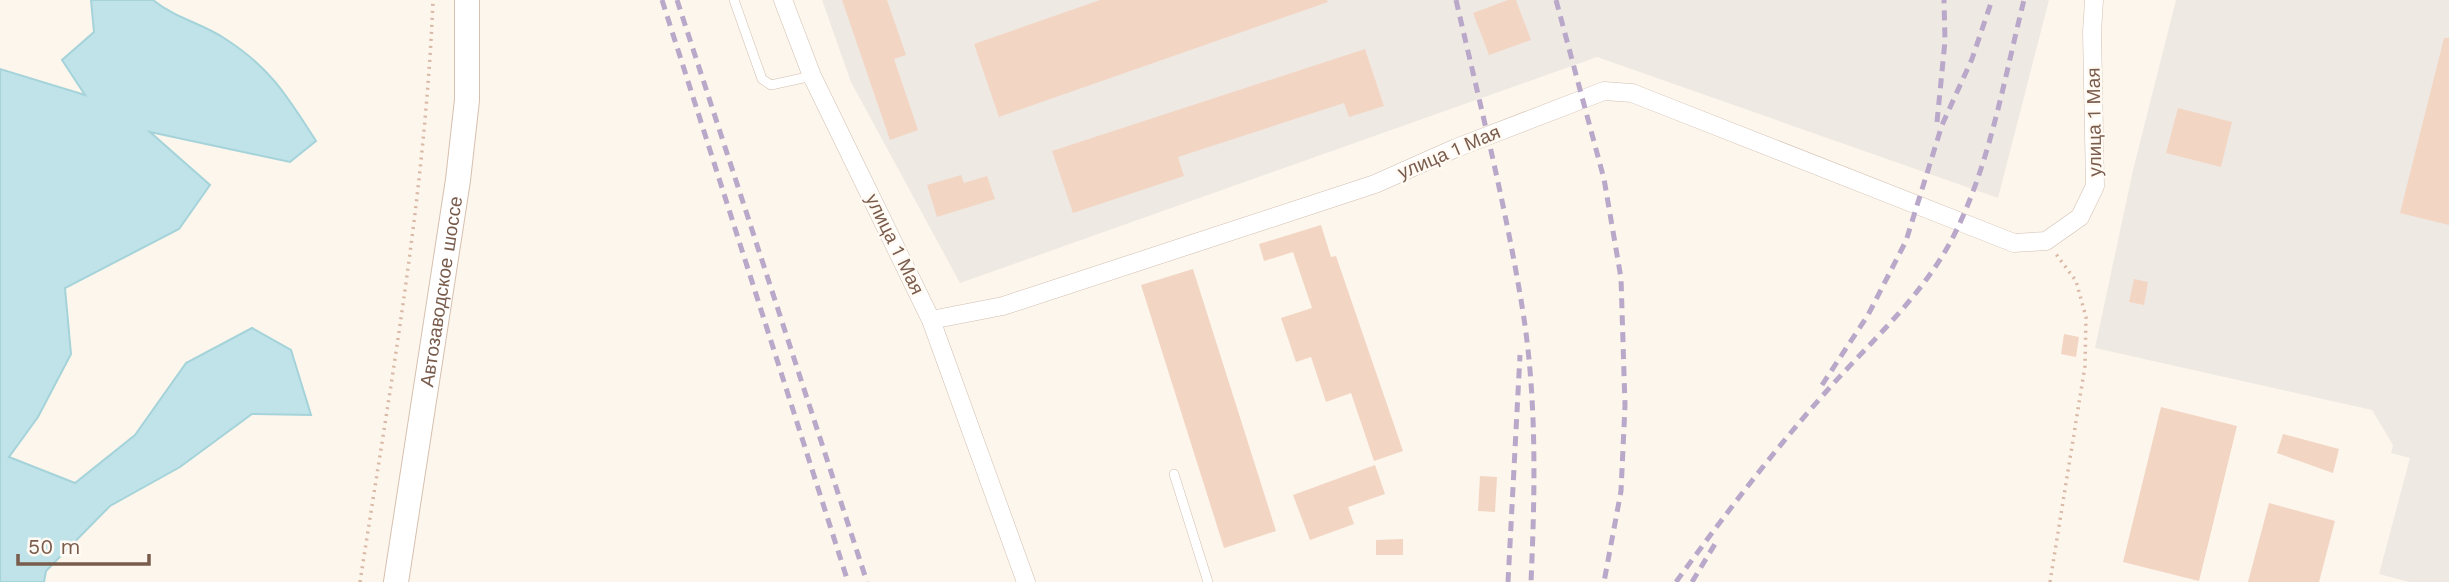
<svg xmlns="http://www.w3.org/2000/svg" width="2449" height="582" font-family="'Work Sans',sans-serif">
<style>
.industrial{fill:#efe9e4}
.water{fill:#bfe3e8;stroke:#a5d3da;stroke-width:2}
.building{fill:#f3d5c3}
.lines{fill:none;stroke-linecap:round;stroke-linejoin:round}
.service-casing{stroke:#d1beb0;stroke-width:10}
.minor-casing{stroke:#d1beb0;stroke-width:19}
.secondary-casing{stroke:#d6c0b0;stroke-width:26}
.path{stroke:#d9b8a5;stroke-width:3.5;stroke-dasharray:2 5;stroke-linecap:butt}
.service{stroke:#fff;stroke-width:9}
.minor{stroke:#fff;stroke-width:18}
.secondary{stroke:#fff;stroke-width:24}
.rail{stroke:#b9a8c9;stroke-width:5;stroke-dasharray:10 7;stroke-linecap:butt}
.labels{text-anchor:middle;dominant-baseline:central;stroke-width:5;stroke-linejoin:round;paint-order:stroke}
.street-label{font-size:19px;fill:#7a5c4d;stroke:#fffaf3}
</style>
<rect width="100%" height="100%" fill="#fdf6ec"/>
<path class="industrial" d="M822 0H2049L1998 198 1597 57 960 283 851 82Z
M2176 0H2449V582H2409L2379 574 2410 458 2391 453 2393 445 2372 410 2095 348 2133 170Z"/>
<path class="water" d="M91 0H153C175 18 201 23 224 38 271 68 287 96 316 141L290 162 150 132 210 185 179 229 65 288 71 354 38 417 9 457 75 483 135 435 186 363 252 328 291 350 311 415 252 414 180 467 110 506 46 571 44 582H0V69L85 95 62 60 94 32Z"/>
<path class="building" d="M842 0H887L906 55 894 59 918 130 890 140Z
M1100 0H1327L1328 2 999 117 974 44Z
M1508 0H1516L1531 40 1489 55 1473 13Z
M2444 38H2449V225L2400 213Z
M1365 49 1384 106 1349 117 1344 103 1178 157 1184 176 1073 213 1052 151Z
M2178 108 2232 122 2221 167 2166 153Z
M961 175 964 183 987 176 995 199 937 217 927 185Z
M1321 225 1331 257 1336 256 1403 451 1374 461 1351 393 1326 402 1311 357 1296 362 1281 318 1312 308 1293 252 1264 261 1259 244Z
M1193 269 1276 531 1224 548 1141 285Z
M2134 279 2148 282 2144 305 2129 302Z
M2064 334 2079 337 2076 357 2061 354Z
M2161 407 2237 426 2199 581 2123 562Z
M2283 434 2339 449 2333 473 2277 453Z
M1375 465 1385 494 1348 507 1354 524 1310 540 1293 495Z
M1480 476 1497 477 1495 512 1478 511Z
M2269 503 2335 521 2319 582H2248Z
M1403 539V555H1376V540Z"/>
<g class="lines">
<g class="service-casing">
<path id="service" d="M734 0 762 79 771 85 812 76
M1174 474 1208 582"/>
</g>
<g class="minor-casing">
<path id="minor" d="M783 0 812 76 931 320 1026 582
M931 320 1003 306 1375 184 1456 148 1604 91 1632 93 2014 243 2046 241 2080 217 2095 186 2092 32 2094 0"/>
</g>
<g class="secondary-casing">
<g id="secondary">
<path id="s1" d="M396 582 458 180 467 100V0"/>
</g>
</g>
<path class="path" d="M360 582C390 388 425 196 433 0
M2050 582 2085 366 2086 317 2076 281 2056 254"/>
<use href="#service" class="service"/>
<use href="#minor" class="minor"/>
<use href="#secondary" class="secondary"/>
<path class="rail" d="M662 0 848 582
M677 0 867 582
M1456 0C1480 104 1506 207 1523 312 1537 401 1535 492 1531 582
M1556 0 1604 179 1621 278 1625 406 1621 491 1604 582
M1937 122 1945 41 1944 0
M1822 385 1868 315 1906 241 1942 125 1972 59 1992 0
M1508 582 1520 355
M1676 582C1723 517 1771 454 1824 394 1868 344 1921 298 1952 239 1990 166 2004 79 2024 0
M1692 582 1715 544"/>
</g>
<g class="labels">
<g class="street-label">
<text transform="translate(2094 122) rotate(-91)">улица 1 Мая</text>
<text transform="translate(1449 152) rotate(-23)">улица 1 Мая</text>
<text transform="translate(895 244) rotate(64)">улица 1 Мая</text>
<text stroke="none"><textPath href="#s1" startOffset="294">Автозаводское шоссе</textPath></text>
</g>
</g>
<path d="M18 554v10h131v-10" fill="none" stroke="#7a5c4d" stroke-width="3.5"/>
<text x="28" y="554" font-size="21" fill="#7a5c4d" stroke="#fffaf3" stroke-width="5" paint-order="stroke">50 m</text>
</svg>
